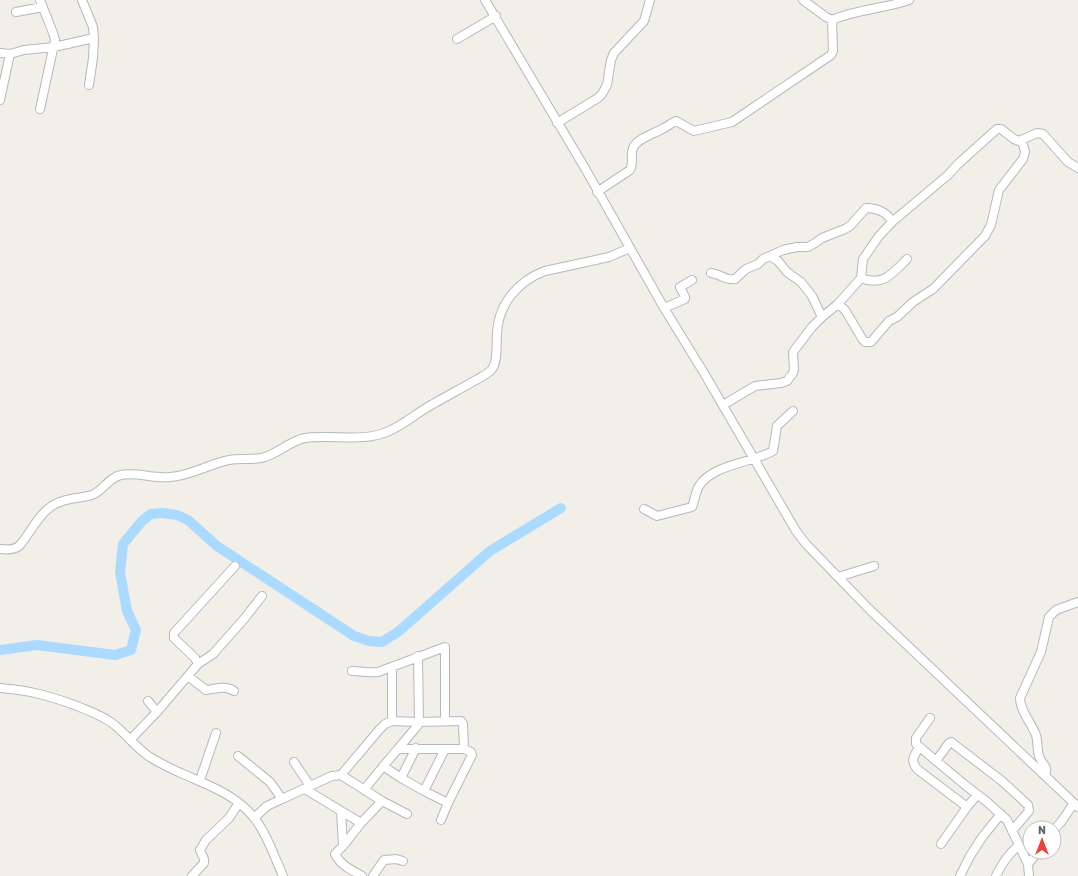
<svg xmlns="http://www.w3.org/2000/svg" width="1078" height="876" font-family="Rubik,sans-serif">
<style>
.lines{fill:none;stroke-linecap:round;stroke-linejoin:round}
.river{stroke:#aadaff;stroke-width:10}
.minor-casing{stroke:#b5b8bc;stroke-width:10}
.minor{stroke:#fff;stroke-width:8}
</style>
<rect width="100%" height="100%" fill="#f1efe8"/>
<g class="lines">
<path class="river" d="M0 650 37 645 115 655 131 650 136 630 127 611 120 572 123 544 142 521 151 514 163 513 177 515 188 520 217 546 354 636 369 641 382 642 398 632 490 551 561 508"/>
<g class="minor-casing">
<path id="minor" d="M40 0 53 33 55 40 40 109
M82 0 93 27 94 38
M485 0 586 170 664 308 704 373 796 531 806 544 870 610 1078 807
M803 0 826 17 832 20C857 9 884 9 909 0
M16 12 43 7
M457 39 496 16
M0 53 10 54
M0 100 10 54 24 50 54 47 94 38 93 58 89 85
M557 123 598 98 602 94 607 85 611 60 614 53 644 21 650 0
M597 192 630 170C634 163 630 155 633 148 637 138 654 134 662 129 667 127 671 123 676 121L694 131 732 122 831 55 833 51 832 20
M711 273C720 274 727 281 735 279L746 269 758 264 763 259 770 256
M861 278C883 287 893 273 907 259
M838 304 845 310 863 340 865 342H871L889 321 897 317 913 302 933 289 985 236 991 225 999 190 1023 159 1025 152 1022 141
M664 308 685 299V297L680 287 692 280
M822 317 812 296 801 282 787 272 778 261 770 256 783 250 797 247H808L815 243 822 238 845 229 850 226 866 208C876 208 888 212 892 222
M723 405 755 386 781 383 787 381 793 373 794 369 793 352 812 327 822 317 838 304 861 278 863 259 879 236 892 222 948 175 958 164 997 129H1001L1014 139 1019 141 1037 133 1043 134 1068 162 1078 168
M644 509 657 516 692 507C695 500 695 493 699 486 713 464 752 463 773 451L777 426 793 411
M0 549C7 550 14 550 19 546 30 534 36 518 49 508 61 498 78 499 92 495 103 491 109 477 121 475 137 472 154 479 170 477 190 476 209 464 229 460 240 458 250 460 261 458 277 455 289 441 305 438 333 434 363 443 389 431 405 424 418 412 433 404 447 396 462 388 476 380 481 377 488 374 492 369 498 362 496 343 497 334 498 304 518 281 545 271L609 257 630 248
M838 577 874 566
M198 664 213 654 244 619 262 596
M352 671C361 671 369 673 378 672L445 647V721
M188 676 206 690C216 689 225 685 234 691
M0 688C29 690 50 696 77 706 89 711 101 715 112 723 127 734 138 751 153 759 162 764 171 769 181 773 205 784 230 792 249 812 265 828 274 856 283 876
M148 701 157 712
M930 718 916 738V744L965 785 986 801 1007 820 1028 864 1038 852
M392 721 419 722 461 721 463 724 464 749H399
M130 740 157 712 198 664 195 658 174 638V633L235 566
M920 747C914 755 910 760 917 769L967 807
M238 756 270 782 282 799 267 806 254 818
M936 761 949 743 951 742 1002 781 1028 805 1029 811 1012 831
M383 766 401 778 416 748
M341 775 379 730 385 724 392 721V667
M1045 775C1049 766 1042 765 1039 756 1037 749 1038 742 1036 735 1031 722 1020 711 1020 698L1041 652 1049 617 1056 610 1078 602
M401 778 424 791 445 749
M200 780 216 733
M310 786 332 776 341 775 382 801 361 823 341 811
M305 789 341 811 343 846 335 854C341 866 352 870 362 876
M364 790C381 768 400 747 418 725L419 722 418 656
M424 791 448 803 472 755 471 752 464 749
M282 799 310 786 294 762
M382 801 407 814
M441 820 448 803
M1054 830 1061 822 1074 803
M941 844 967 807 977 795
M343 846 361 823
M1028 864 1029 876
M192 876 204 863V859L200 850 206 840 229 818 239 803
M373 876 384 860 396 859 403 861
M960 876 970 856 983 836 1001 814
M996 876C1002 863 1008 854 1019 845"/>
</g>
<use href="#minor" class="minor"/>
</g>
<g transform="translate(1042 840)"><circle r="19" fill="#ffffff" stroke="#bfc1c3"/>
<path d="M0-3L7 15L0 10L-7 15Z" fill="#ea4335"/>
<text y="-6" font-size="11" font-weight="bold" text-anchor="middle" fill="#5f6368">N</text>
</g>
</svg>
